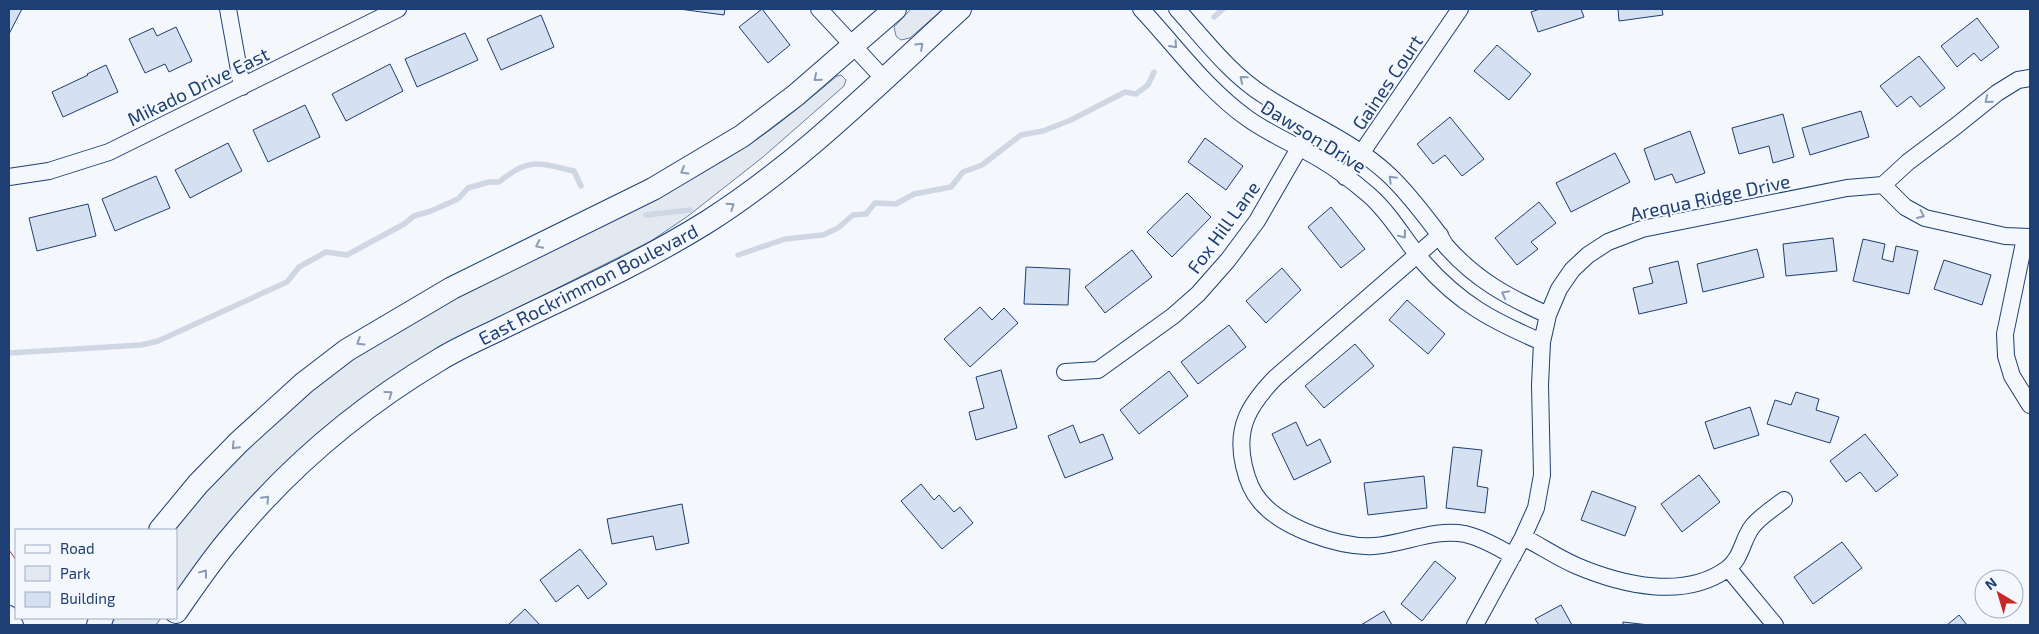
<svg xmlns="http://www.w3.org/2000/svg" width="2039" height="634" font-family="'Exo 2',sans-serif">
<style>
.green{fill:#e3e9f0;stroke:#687fa3}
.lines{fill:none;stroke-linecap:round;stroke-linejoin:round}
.stream{stroke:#cfd7e4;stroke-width:5.5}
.building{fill:#d5e0f0;stroke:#1d3f73}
.minor-casing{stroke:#1d3f73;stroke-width:18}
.secondary-casing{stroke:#1d3f73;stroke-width:24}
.minor{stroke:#f4f7fb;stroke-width:16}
.secondary{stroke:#f4f7fb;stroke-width:22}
.power{stroke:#c62828;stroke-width:1;stroke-dasharray:18 4 2.5 4;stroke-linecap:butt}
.oneway{stroke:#889bb7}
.labels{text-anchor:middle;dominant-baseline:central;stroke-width:4;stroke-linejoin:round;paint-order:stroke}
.street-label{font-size:19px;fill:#1d3f73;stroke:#f4f7fb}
</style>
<rect width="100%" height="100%" fill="#f4f7fb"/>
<path class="green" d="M911 9H943L910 38 901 40 896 36 894 27Z
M841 75 846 80 844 86 763 157 688 216 651 241 454 340 402 370 176 594 175 530C240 443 334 363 429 311 534 254 646 210 747 146 779 125 808 100 837 76Z
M115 618H161L156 625H111Z"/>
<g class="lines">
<path class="stream" d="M1214 17 1223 9
M646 215 690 210
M738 255 785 239 823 235 838 228 853 215 866 214 875 203 896 204 914 194 951 187 963 172 982 165 1021 135 1043 131 1071 120 1125 92 1136 94 1148 85 1154 72
M9 353 141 345 158 341 287 282 299 267 326 252 347 255 404 224 414 216 431 211 458 199 468 188 489 182H499C529 157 538 163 574 171L581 186"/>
</g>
<path class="building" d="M9 9H22L9 34Z
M679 9H725L724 15Z
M762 9 790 45 768 63 739 27Z
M1540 9H1581L1584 17 1538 32 1531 12Z
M1618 9H1662L1663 15 1619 21Z
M541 15 554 47 501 70 487 39Z
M1977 18 1999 47 1981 61 1974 53 1957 67 1941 46Z
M176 27 192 61 169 72 165 64 145 73 129 39 153 28 157 36Z
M465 33 478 60 417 87 405 59Z
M1497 45 1531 74 1509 100 1474 71Z
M1919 56 1945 88 1920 107 1911 96 1897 107 1880 86Z
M390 64 403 91 346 121 332 94Z
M106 65 118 92 63 117 52 92 88 75 87 74Z
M305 105 320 137 268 162 253 130Z
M1861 111 1869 137 1810 155 1802 128Z
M1783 114 1794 157 1773 163 1769 146 1739 154 1732 128Z
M1450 117 1484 159 1462 176 1445 155 1433 164 1417 144Z
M1690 131 1705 173 1676 183 1672 174 1655 180 1644 149Z
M1205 138 1243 166 1226 190 1188 162Z
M228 143 242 171 190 198 175 170Z
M1615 153 1630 182 1571 212 1556 183Z
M156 176 170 208 115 231 102 199Z
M1187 193 1211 217 1172 257 1147 232Z
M1539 202 1556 223 1531 242 1538 249 1517 265 1495 238Z
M88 204 96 236 37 251 29 218Z
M1331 207 1365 249 1341 268 1308 227Z
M1833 238 1837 271 1786 276 1783 244Z
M1863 239 1885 244 1882 259 1893 262 1896 246 1918 251 1909 294 1853 281Z
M1757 249 1764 277 1703 292 1697 264Z
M1132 250 1152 277 1105 313 1085 287Z
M1944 260 1991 275 1982 305 1934 289Z
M1678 261 1687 303 1639 314 1633 288 1653 283 1649 268Z
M1026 267 1070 269 1068 305 1024 304Z
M1282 268 1301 290 1266 323 1246 301Z
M1407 300 1445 334 1428 354 1389 320Z
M980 307 992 320 1004 308 1018 323 970 367 944 339Z
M1229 325 1246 347 1198 384 1181 362Z
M1355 344 1374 366 1324 408 1305 386Z
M1001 370 1017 428 976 440 969 412 984 408 976 377Z
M1169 371 1188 396 1139 434 1120 410Z
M1796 392 1819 399 1816 410 1839 417 1830 443 1767 424 1775 400 1791 405Z
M1750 407 1759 435 1714 449 1705 422Z
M1296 422 1307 446 1320 439 1331 462 1294 480 1272 434Z
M1073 425 1080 443 1103 434 1113 459 1065 478 1048 436Z
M1865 434 1898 475 1876 492 1860 472 1846 482 1830 461Z
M1453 447 1482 450 1477 486 1488 488 1485 513 1446 508Z
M1699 475 1720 502 1682 532 1661 504Z
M1424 476 1427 508 1368 515 1364 483Z
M921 484 934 500 939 495 954 512 960 507 973 523 942 549 901 501Z
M1592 491 1636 507 1625 536 1581 520Z
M682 504 689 543 656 550 653 536 612 544 607 519Z
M1842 542 1862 568 1813 604 1794 577Z
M580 549 607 584 588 599 578 585 556 602 540 580Z
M1435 561 1456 578 1422 621 1401 604Z
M1561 605 1572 625H1539L1535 619Z
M525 609 540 625H508Z
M1384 611 1392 625H1361Z
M1959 615 1967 625H1947Z
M1623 622 1649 625H1623Z"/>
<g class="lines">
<g class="minor-casing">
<path id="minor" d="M228 9 242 87
M819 9 884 79
M1141 9C1175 45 1206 89 1247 118 1269 134 1296 145 1320 159 1337 169 1354 182 1369 195 1391 214 1405 241 1424 263 1460 304 1493 321 1542 342
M1177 9C1204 39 1230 74 1265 96 1306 123 1353 141 1389 175 1407 192 1423 213 1438 233 1441 237 1443 242 1446 246 1476 280 1508 297 1548 315
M9 177 49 171 109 152 398 9
M1345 177 1460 9
M1883 185 1905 207 1925 218 2005 236 2030 237
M1440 235 1275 378C1249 405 1235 428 1244 466 1247 479 1251 491 1260 501 1282 528 1340 548 1374 546 1404 544 1435 528 1465 534 1482 538 1498 547 1513 556
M2025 238 2005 334 2006 356 2012 376 2030 405
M1065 372 1098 370 1173 316 1198 294 1228 260 1257 221 1313 124
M1523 537C1541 546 1558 558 1577 566 1622 585 1684 600 1727 569 1742 558 1742 540 1752 527 1758 518 1775 507 1784 500
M1728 568 1775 625
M9 614 15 625
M1475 625 1523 537 1536 508 1542 475 1540 385 1542 342 1548 315 1559 289 1572 270 1588 255 1608 242 1642 229 1847 188 1883 185 1908 162 1956 126 1997 93 2018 80 2030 78"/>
</g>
<g class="secondary-casing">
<path id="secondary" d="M160 530 198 484 239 442 304 383 347 350 452 288 653 189 742 136 796 95 895 9
M176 612C194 586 212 559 233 535 290 466 362 406 439 360 460 347 484 337 506 326 574 293 643 262 707 222 800 163 879 83 960 9
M98 625 102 618"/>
</g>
<use href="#minor" class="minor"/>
<use href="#secondary" class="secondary"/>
<path class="power" d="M9 550 16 560"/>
</g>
<defs><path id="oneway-chevron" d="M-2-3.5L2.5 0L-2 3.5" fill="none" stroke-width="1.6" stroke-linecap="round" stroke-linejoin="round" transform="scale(1.25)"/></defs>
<g class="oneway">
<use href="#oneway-chevron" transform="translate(1174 45) rotate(48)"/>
<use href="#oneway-chevron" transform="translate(920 46) rotate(-43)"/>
<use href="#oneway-chevron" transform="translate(817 78) rotate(140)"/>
<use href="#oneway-chevron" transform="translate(1243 79) rotate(-140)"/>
<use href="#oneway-chevron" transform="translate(1988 100) rotate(140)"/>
<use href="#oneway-chevron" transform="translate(684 171) rotate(150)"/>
<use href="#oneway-chevron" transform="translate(1392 179) rotate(-135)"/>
<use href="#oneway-chevron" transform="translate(731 206) rotate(-34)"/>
<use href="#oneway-chevron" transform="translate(1921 215) rotate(25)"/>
<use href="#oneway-chevron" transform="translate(1403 235) rotate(52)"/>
<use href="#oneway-chevron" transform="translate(539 245) rotate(154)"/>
<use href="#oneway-chevron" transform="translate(1505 294) rotate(-151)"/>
<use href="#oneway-chevron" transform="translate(360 342) rotate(148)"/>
<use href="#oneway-chevron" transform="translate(389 394) rotate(-36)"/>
<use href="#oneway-chevron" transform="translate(235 446) rotate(134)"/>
<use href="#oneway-chevron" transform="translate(266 499) rotate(-47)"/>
<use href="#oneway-chevron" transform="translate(204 573) rotate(-53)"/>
</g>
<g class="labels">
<g class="street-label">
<text transform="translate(1387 82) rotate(-56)">Gaines Court</text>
<text transform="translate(198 86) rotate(-26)">Mikado Drive East</text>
<text transform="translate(1314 136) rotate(32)">Dawson Drive</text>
<text transform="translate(1710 197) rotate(-12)">Arequa Ridge Drive</text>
<text transform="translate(1223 227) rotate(-54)">Fox Hill Lane</text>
<text transform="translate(588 284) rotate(-27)">East Rockrimmon Boulevard</text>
</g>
</g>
<rect width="2039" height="634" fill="none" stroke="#1d3f73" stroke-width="20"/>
<rect x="15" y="529" width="162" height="90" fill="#f4f7fb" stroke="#9eadc5"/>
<rect x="25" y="545" width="25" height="8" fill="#f4f7fb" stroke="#9eadc5"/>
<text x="60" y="554" font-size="15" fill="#1d3f73">Road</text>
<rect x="25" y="566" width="25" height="15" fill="#e3e9f0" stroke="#9eadc5"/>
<text x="60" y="579" font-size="15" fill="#1d3f73">Park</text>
<rect x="25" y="592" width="25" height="15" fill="#d5e0f0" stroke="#9eadc5"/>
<text x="60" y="604" font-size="15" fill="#1d3f73">Building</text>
<g transform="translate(1999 594) rotate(322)"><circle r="24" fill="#f4f7fb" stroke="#9eadc5"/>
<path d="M0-4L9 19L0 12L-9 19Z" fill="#c62828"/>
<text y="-8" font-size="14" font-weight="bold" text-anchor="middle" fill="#1d3f73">N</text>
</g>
</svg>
